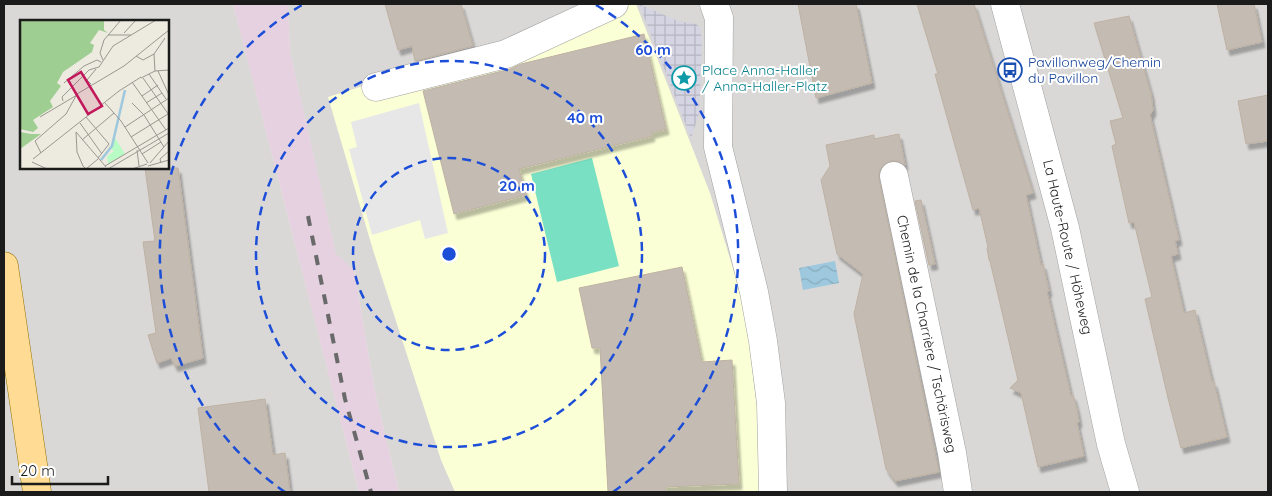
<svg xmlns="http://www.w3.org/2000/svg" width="1272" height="496" font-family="Quicksand,sans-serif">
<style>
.residential{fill:#d9d8d7;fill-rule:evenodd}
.industrial{fill:#e6d1e0}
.education{fill:#fbffd6}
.pitch{fill:#79e0c3}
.parking{fill:#e7e7e7}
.plaza{fill:url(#plaza-grid)}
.water{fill:url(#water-waves)}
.building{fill:#c4bcb3;stroke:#bfb1a2;filter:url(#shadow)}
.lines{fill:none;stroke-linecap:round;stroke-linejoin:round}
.minor-casing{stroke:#a2a2a2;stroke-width:29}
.major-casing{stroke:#917000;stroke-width:29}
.minor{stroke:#fff;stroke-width:28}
.major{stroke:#ffdb93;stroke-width:28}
.rail{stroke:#696969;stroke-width:4;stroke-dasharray:10 10;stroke-linecap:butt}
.ring{fill:none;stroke:#1d4ed8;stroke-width:2.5;stroke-dasharray:9 6}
.labels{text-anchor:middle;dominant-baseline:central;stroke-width:4;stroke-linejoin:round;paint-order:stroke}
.transit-label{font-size:14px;fill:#164399;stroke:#fff;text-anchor:start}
.culture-label{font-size:14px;fill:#0d838f;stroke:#fff;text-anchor:start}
.street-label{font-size:14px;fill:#1b1b1b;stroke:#fff}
.inset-river{fill:none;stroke:#9dc8dd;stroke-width:2.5}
.inset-road{fill:none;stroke:#999791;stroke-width:1}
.view{fill:#c2185b;fill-opacity:0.15;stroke:#c2185b;stroke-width:2.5}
.inset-edge{fill:none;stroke:#1b1b1b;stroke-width:2.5}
.centre{fill:#1d4ed8;stroke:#fff;stroke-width:2.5}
.ring-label{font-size:15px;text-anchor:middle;font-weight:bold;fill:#1d4ed8;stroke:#fff;stroke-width:4;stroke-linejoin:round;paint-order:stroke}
</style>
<defs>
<pattern id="plaza-grid" width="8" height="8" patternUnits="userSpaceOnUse" patternTransform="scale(1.25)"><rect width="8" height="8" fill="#d5d4e2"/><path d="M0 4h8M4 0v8" fill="none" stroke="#b6b5c1"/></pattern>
<pattern id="water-waves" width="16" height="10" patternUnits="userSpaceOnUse" patternTransform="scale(1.25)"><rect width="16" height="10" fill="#9dc8dd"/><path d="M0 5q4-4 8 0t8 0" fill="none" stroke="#87abbd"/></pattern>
<filter id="shadow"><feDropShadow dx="3" dy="5.5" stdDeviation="1" flood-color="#0004"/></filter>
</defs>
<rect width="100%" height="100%" fill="#edeadf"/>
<path class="residential" d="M4 4H233L359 492H4ZM21 21H168V168H21Z
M288 4H1268V492H399L375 392 354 270 336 255 290 52Z"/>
<path class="industrial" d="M233 4H288L290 52 336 254 354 270 375 392 399 492H359Z"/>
<path class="education" d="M594 4H636L710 193 739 288 749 342 758 416 760 492H455L441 460 373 250 328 97 496 44Z"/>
<path class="pitch" d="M592 158 619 266 557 282 531 174Z"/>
<path class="parking" d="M419 103 448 233 425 239 420 220 372 235 349 149 357 147 351 122Z"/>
<path class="plaza" d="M639 4 678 21 696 24 700 27 702 41 699 114 691 138Z"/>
<path class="water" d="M835 261 839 283 803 290 799 268Z"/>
<path class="building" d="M385 4H461L473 46 415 61 412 46 398 50Z
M798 4H856L872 83 816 98Z
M917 4H974L1033 193 1026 195 1041 265 1043 264 1049 291 1047 292 1071 396 1073 395 1077 410 1079 422 1077 423 1084 456 1038 467 1021 393 1010 388 1018 380 990 261 989 260 987 248 988 247 979 208 973 210 935 74H938Z
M1217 4H1254L1262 42 1227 50Z
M1129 16 1151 94 1153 110 1150 115 1179 240 1175 241 1178 254 1171 256 1184 313 1195 310 1212 382H1214L1227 437 1181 448 1168 398 1145 299 1152 297 1134 222 1129 223 1112 146 1116 144 1110 121 1123 118 1094 23Z
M644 34 666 129 651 133 652 136 519 169 526 195 454 214 423 91 510 69 521 64Z
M1268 95V141L1246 144 1238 101Z
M899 134 905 165 898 161H891L884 164 879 171V179L939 472 895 481 886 469 854 314 863 274 837 254 821 180 830 166 826 145 874 135V139Z
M145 168H178L203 358 175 366 171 358 157 363 148 335 156 333 143 242 155 241Z
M921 200 935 264 929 265 915 201Z
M682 267 702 362 732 360 739 484 666 487V492H608L600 348H592L579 288Z
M265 399 273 455 285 453 290 492H209L198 408Z"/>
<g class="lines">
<g class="minor-casing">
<path id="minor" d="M714 4 719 18 718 147 754 292 763 341 771 403 773 492
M1005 4 1065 228 1111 444 1125 492
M376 87 506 54 614 4
M894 176 952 453 958 492"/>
</g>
<g class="major-casing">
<path id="major" d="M4 266 37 492"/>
</g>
<use href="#minor" class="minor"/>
<use href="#major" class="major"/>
<path class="rail" d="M308 216 345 399 371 492"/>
</g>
<g class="ring">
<circle cx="449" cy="254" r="96"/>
<circle cx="449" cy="254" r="193"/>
<path d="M285 492A289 289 0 0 1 302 5M596 5A289 289 0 0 1 613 492"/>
</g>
<defs>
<g id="bus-ring" transform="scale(1.25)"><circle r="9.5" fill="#fff" stroke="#1a4fb4" stroke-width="1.5"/><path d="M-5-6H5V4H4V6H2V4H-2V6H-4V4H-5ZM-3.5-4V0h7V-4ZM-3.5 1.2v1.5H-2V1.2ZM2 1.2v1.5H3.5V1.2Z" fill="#1a4fb4"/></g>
<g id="sight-ring" transform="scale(1.25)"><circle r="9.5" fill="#fff" stroke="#0f9aa8" stroke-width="1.5"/><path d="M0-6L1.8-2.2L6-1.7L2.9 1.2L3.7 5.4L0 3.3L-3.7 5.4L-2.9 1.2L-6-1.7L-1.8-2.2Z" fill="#0f9aa8"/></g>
</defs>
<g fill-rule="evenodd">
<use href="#bus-ring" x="1010" y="70"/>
<use href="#sight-ring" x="684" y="78"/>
</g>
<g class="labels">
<g class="transit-label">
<text x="1028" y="62">Pavillonweg/Chemin<tspan x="1028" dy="16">du Pavillon</tspan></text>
</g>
<g class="culture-label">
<text x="702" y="70">Place Anna-Haller<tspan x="702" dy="16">/ Anna-Haller-Platz</tspan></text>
</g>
<g class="street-label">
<text transform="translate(1068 247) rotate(77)">La Haute-Route / Höheweg</text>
<text transform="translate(927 334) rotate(78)">Chemin de la Charrière / Tschärisweg</text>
</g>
</g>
<g transform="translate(20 20)">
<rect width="149" height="149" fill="#edeadf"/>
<path d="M0 0H84V10L88 13 79 10 70 23 74 25 72 32 43 52 37 63 41 66 30 81 33 87 13 100 18 108 13 112 0 109ZM0 112 11 114H21L0 129Z" fill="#9ece92"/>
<path d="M95 118 105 134 88 144 87 136 94 131 91 129Z" fill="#b9fbc5"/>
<path class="inset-river" d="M81 140 92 126 105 70"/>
<path class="inset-road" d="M104 13 116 0M88 15H111M134 34 135 51M116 36 123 40 134 34 145 18M83 40 80 33 84 20 101 0M138 51 149 75M129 54 146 79M121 58 135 51 149 50M123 58 149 95M112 62 146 110M44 63 64 46 77 40 81 42M71 64 67 60 76 49M122 76 138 65M43 81 42 77 69 50 79 47 93 26 136 0M85 83 101 101 128 143M112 83 124 95M126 83 142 73M124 95 144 127M20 97 57 75M66 97 89 124 78 138M60 103 82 134M105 107 149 78M56 112 57 132 63 146 66 149 78 139M56 112 86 147M111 117 148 94M62 120 94 93M117 130 119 146M21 133 15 121 46 94 57 74 104 46 149 10M122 134 141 122M13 139 99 71 121 57M12 142 27 149M130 143 149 121M141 143 140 139 149 131M85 146 149 108M128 146 149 140M88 149 149 113M112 149 127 144"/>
<path class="view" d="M61 52 82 86 68 94 48 60Z"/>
<rect width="149" height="149" class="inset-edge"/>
</g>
<circle cx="449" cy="254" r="8" class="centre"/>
<g class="ring-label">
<text x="653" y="55">60 m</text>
<text x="585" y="123">40 m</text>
<text x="517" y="191">20 m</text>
</g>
<rect width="1272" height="496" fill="none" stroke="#1b1b1b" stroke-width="10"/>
<path d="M12 476v8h96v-8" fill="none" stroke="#1b1b1b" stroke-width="2.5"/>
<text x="20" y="476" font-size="15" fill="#1b1b1b" stroke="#ffffff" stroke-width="4" paint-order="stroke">20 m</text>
</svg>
